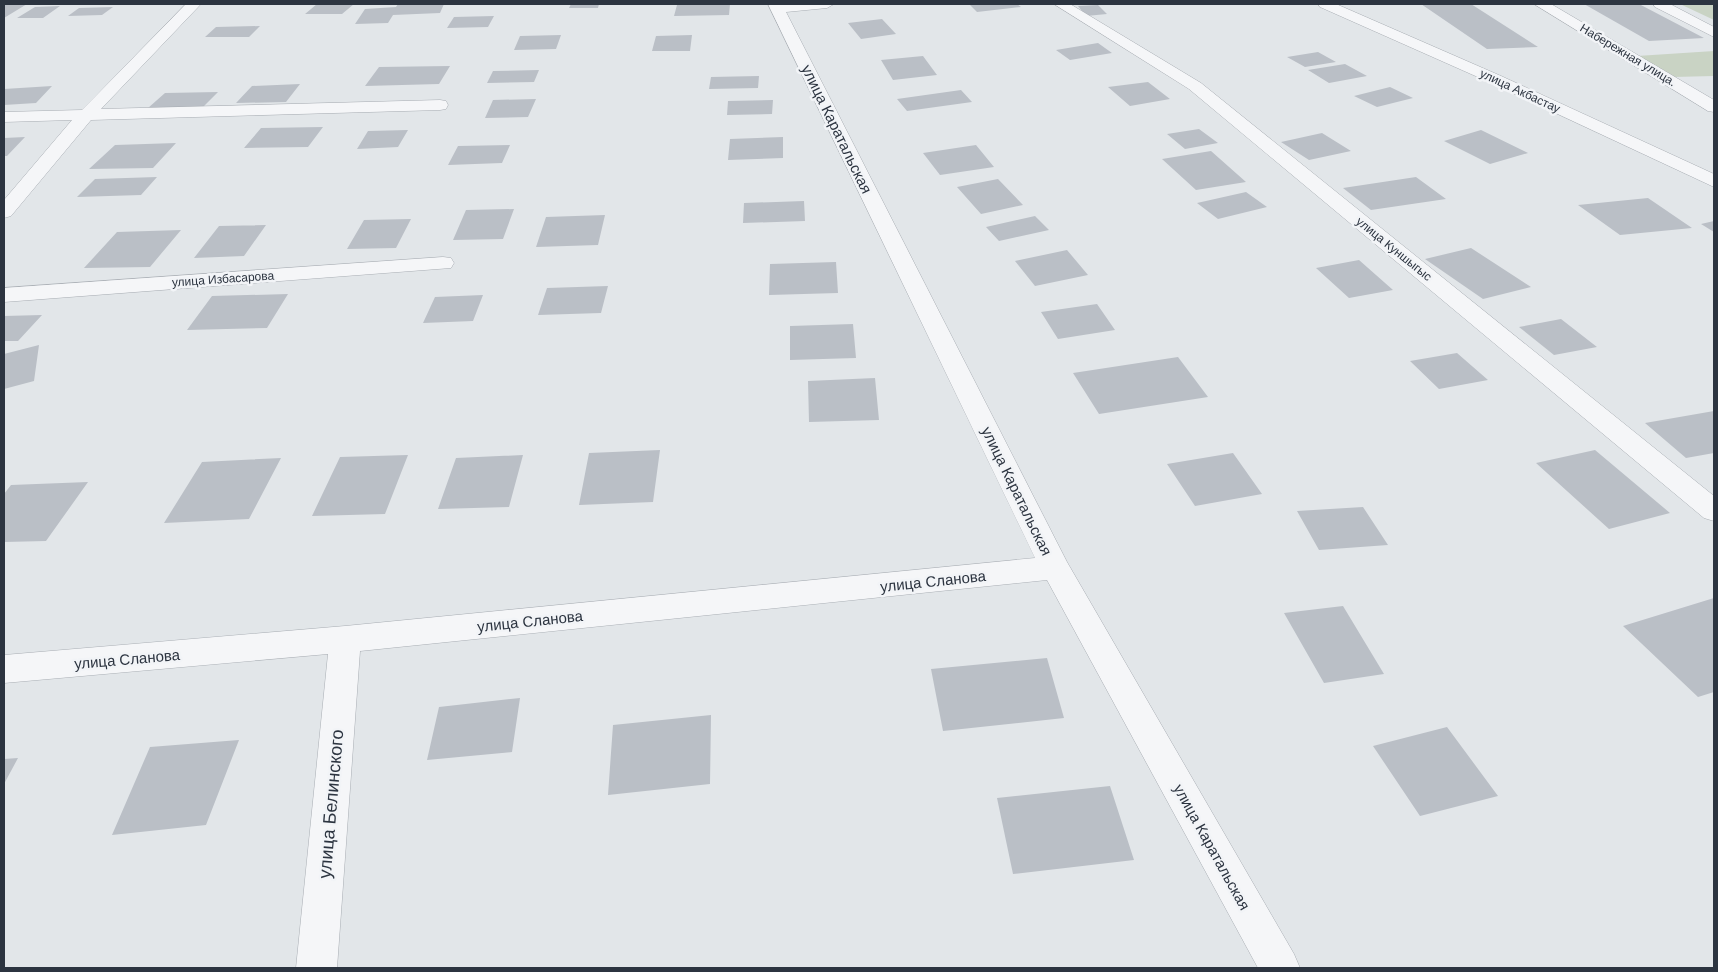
<svg xmlns="http://www.w3.org/2000/svg" width="1718" height="972" font-family="Arial,sans-serif">
<style>
.green{fill:#c9d3c4}
.building{fill:#babfc6}
.lines{fill:none;stroke-linecap:round;stroke-linejoin:round}
.minor-casing{stroke:#a8adb3;stroke-width:1}
.minor{fill:#f5f6f8;fill-rule:evenodd}
.labels{text-anchor:middle;dominant-baseline:central;stroke-width:5;stroke-linejoin:round;paint-order:stroke}
.far-street-label{font-size:12px;fill:#2c3440;stroke:#f2f4f7}
.street-label{font-size:15px;fill:#2c3440;stroke:#f2f4f7}
.near-street-label{font-size:18px;fill:#2c3440;stroke:#f2f4f7}
</style>
<rect width="100%" height="100%" fill="#e2e6e9"/>
<path class="green" d="M1680 4H1714V20Z
M1714 51V76L1673 77 1637 56Z"/>
<path class="building" d="M4 4H27L4 18Z
M317 4H354L342 14H305Z
M398 4H444L440 13 393 15 388 23 355 24 365 9 396 7Z
M571 4H599L598 8H569Z
M730 4 729 15 674 16 677 5Z
M969 4H1017L1021 7 977 12Z
M1421 4H1471L1538 47 1487 49Z
M1584 4H1639L1704 38 1649 41Z
M1098 5 1107 14 1086 16 1078 6Z
M60 6 43 18H17L35 7Z
M113 7 102 15 68 16 79 8Z
M494 16 488 27 447 28 454 17Z
M882 19 896 34 861 39 848 23Z
M260 26 249 37H205L216 27Z
M561 35 556 49 514 50 520 36Z
M692 35 690 51H652L656 36Z
M1098 43 1112 53 1070 60 1056 50Z
M1318 52 1336 62 1305 67 1287 57Z
M923 56 937 75 893 80 881 60Z
M1345 64 1367 76 1329 83 1308 70Z
M450 66 439 84 365 86 379 67Z
M539 70 534 82 487 83 493 71Z
M759 76 758 88 709 89 711 77Z
M1148 82 1170 99 1130 106 1108 87Z
M300 84 286 102 236 103 252 86Z
M52 86 36 103 4 105V89Z
M1390 87 1413 98 1377 107 1354 96Z
M961 90 972 102 907 111 897 99Z
M218 92 203 107 148 108 165 93Z
M536 99 528 117 485 118 493 100Z
M773 100 772 114 727 115 728 101Z
M323 127 308 147 244 148 261 128Z
M1199 129 1218 143 1185 149 1167 134Z
M408 130 398 147 357 149 368 131Z
M1481 130 1528 153 1490 164 1444 141Z
M1322 133 1351 151 1309 160 1281 142Z
M25 137 7 156H4V138Z
M783 137V158L728 160 730 139Z
M176 143 153 168 89 169 115 145Z
M510 145 502 163 448 165 458 146Z
M976 145 994 167 940 175 923 153Z
M1211 151 1246 182 1196 190 1162 159Z
M157 177 141 195 77 197 95 179Z
M1416 177 1446 199 1371 210 1343 188Z
M998 179 1023 205 981 214 957 187Z
M1246 192 1267 207 1218 219 1197 203Z
M1648 198 1692 228 1620 235 1578 205Z
M804 201 805 221 743 223 744 203Z
M514 209 503 239 453 240 466 210Z
M605 215 598 245 536 247 546 217Z
M1035 216 1049 230 999 241 986 227Z
M411 219 396 248 347 249 364 220Z
M1714 221V232L1701 224Z
M266 225 244 256 194 258 219 226Z
M181 230 150 267 84 268 117 232Z
M1471 248 1531 287 1483 299 1425 259Z
M1067 250 1088 275 1035 286 1015 261Z
M1359 260 1393 290 1349 298 1316 268Z
M836 262 838 293 769 295 770 264Z
M608 286 601 313 538 315 547 288Z
M288 294 267 328 187 330 212 296Z
M483 295 473 321 423 323 435 297Z
M1097 304 1115 330 1058 339 1041 312Z
M42 315 18 341H4V316Z
M1561 319 1597 347 1554 355 1519 327Z
M853 324 856 358 790 360V326Z
M39 345 34 381 4 389V354Z
M1457 353 1488 380 1439 389 1410 361Z
M1178 357 1208 397 1099 414 1073 373Z
M875 378 879 420 809 422 808 381Z
M1714 411V453L1686 458 1645 423Z
M660 450 653 502 579 505 589 453Z
M1595 450 1670 513 1609 529 1536 463Z
M1233 453 1262 494 1195 506 1167 464Z
M408 455 385 514 312 516 340 457Z
M523 455 509 507 438 509 456 458Z
M281 458 249 519 164 523 202 462Z
M88 482 46 541 4 542V494L11 485Z
M1363 507 1388 545 1319 550 1297 511Z
M1714 598V692L1698 697 1623 626Z
M1343 606 1384 674 1324 683 1284 613Z
M1047 658 1064 718 943 731 931 669Z
M520 698 512 752 427 760 439 707Z
M711 715 710 784 608 795 613 725Z
M1447 727 1498 796 1420 816 1373 746Z
M239 740 206 825 112 835 150 747Z
M18 758 4 784V759Z
M1110 786 1134 860 1013 874 997 798Z"/>
<g class="lines">
<g class="minor-casing">
<path id="minor" d="M186 4H201L101 109 440 100 446 101 448 105 446 109 440 110 91 120 11 216 4 218V200L72 120 4 122V112L82 110Z
M768 4H834L827 8 786 12 1067 562 1294 954 1300 968H1258L1047 580 360 651 337 968H296L328 654 4 683V655L345 626 1035 558Z
M1054 4H1070L1201 83 1714 496V521L1704 518 1189 89Z
M1318 4H1336L1501 76 1714 174V187L1489 82 1320 7Z
M1534 4H1551L1714 100V112L1708 111Z
M1653 4H1670L1714 27V37L1655 7Z
M443 257 451 258 454 263 451 268 4 302V288Z"/>
</g>
<use href="#minor" class="minor"/>
</g>
<g class="labels">
<g class="far-street-label">
<text transform="translate(1628 55) rotate(31)">Набережная улица.</text>
<text transform="translate(1520 91) rotate(25)">улица Акбастау</text>
<text transform="translate(1394 249) rotate(39)">улица Куншыгыс</text>
<text transform="translate(223 279) rotate(-4)">улица Избасарова</text>
</g>
<g class="street-label">
<text transform="translate(837 129) rotate(64)">улица Каратальская</text>
<text transform="translate(1017 491) rotate(64)">улица Каратальская</text>
<text transform="translate(933 581) rotate(-6)">улица Сланова</text>
<text transform="translate(530 621) rotate(-6)">улица Сланова</text>
<text transform="translate(127 659) rotate(-5)">улица Сланова</text>
<text transform="translate(1212 847) rotate(61)">улица Каратальская</text>
</g>
<g class="near-street-label">
<text transform="translate(331 804) rotate(-85)">улица Белинского</text>
</g>
</g>
<rect width="1718" height="972" fill="none" stroke="#2c3440" stroke-width="10"/>
</svg>
